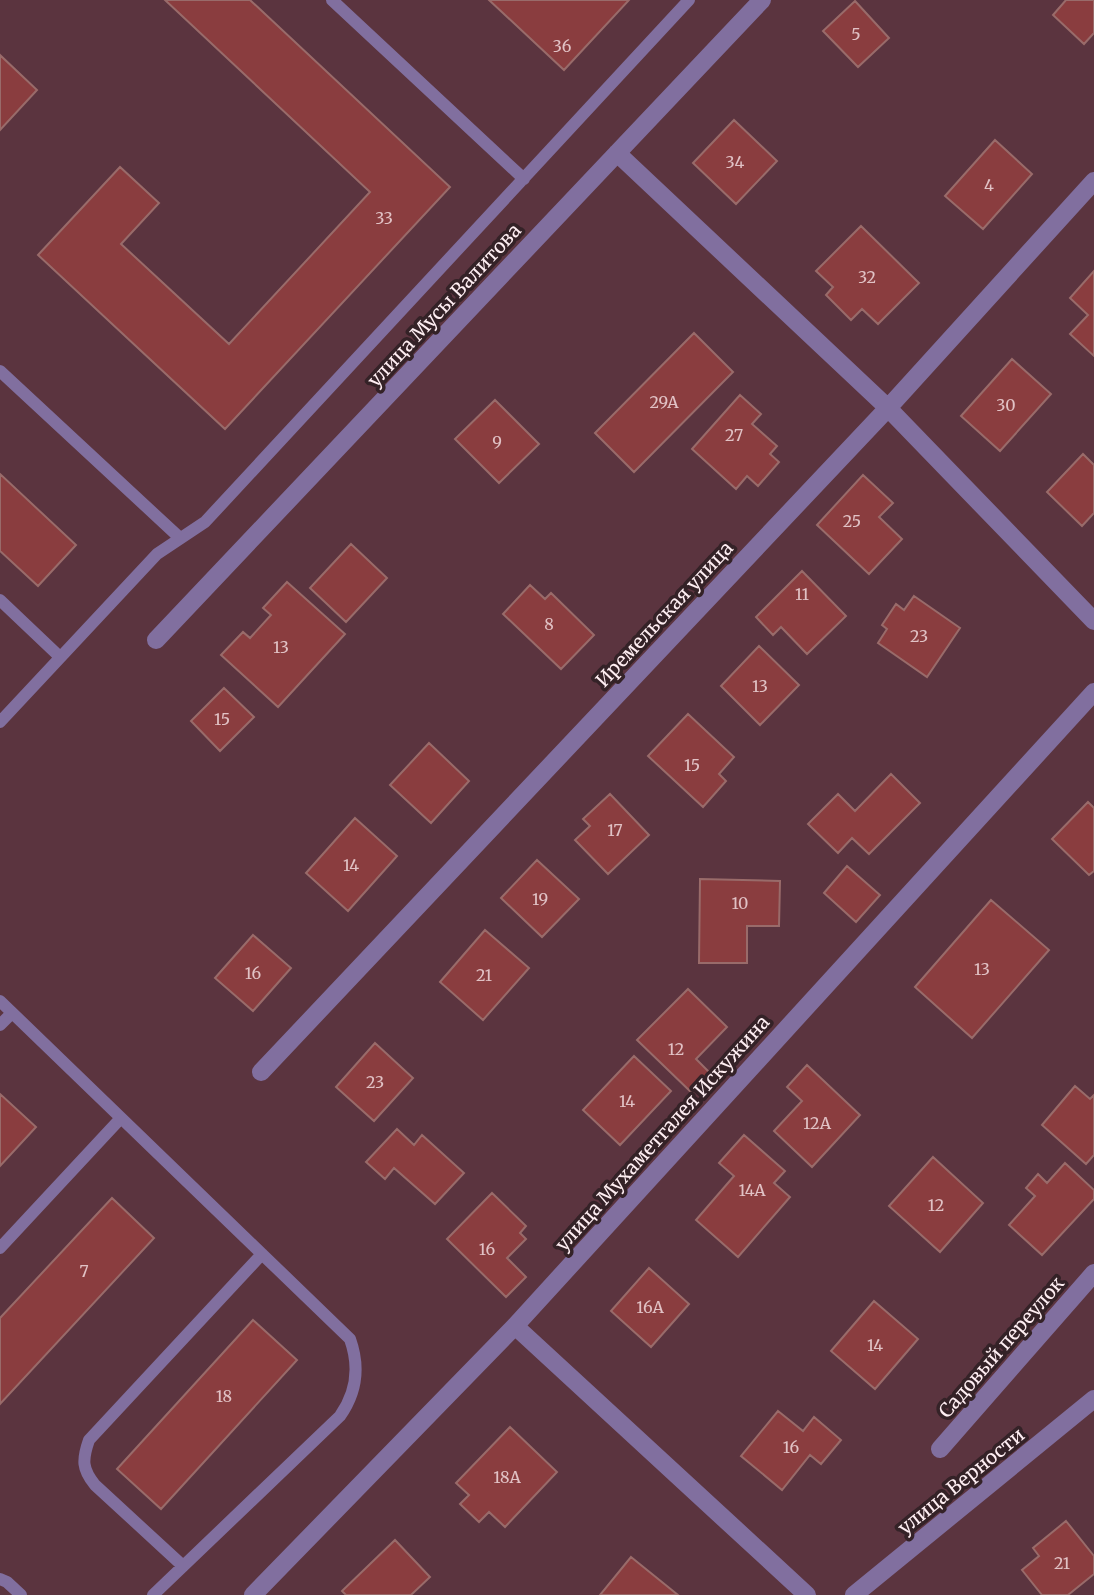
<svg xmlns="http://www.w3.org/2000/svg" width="1094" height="1595" font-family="Merriweather,serif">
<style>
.building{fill:#8a3d3f;stroke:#996b6a;stroke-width:2}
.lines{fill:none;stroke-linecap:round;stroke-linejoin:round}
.service{stroke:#816f9f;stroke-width:12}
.minor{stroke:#816f9f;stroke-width:18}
.labels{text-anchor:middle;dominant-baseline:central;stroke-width:7;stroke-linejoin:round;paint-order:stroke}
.number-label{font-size:16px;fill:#e1c2c5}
.street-label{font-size:19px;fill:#feeef2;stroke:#342227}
</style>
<rect width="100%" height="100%" fill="#5b343f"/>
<path class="building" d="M165 0H250L450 187 225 429 38 255 120 167 159 203 121 244 229 344 370 192Z
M489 0H629L564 70Z
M1066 0H1094V33L1084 44 1053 15Z
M855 1 889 38 858 67 823 31Z
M0 55 37 90 0 130Z
M734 120 777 161 736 204 693 163Z
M995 140 1032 174 983 229 945 196Z
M861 226 919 283 878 324 862 309 851 320 826 295 833 287 816 271Z
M1094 271V356L1070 334 1088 315 1070 298Z
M694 333 733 372 634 472 595 433Z
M1012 359 1051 394 1000 451 961 416Z
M740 395 761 414 752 424 777 446 770 454 779 462 758 486 747 476 736 489 692 449Z
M495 400 539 444 499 483 455 439Z
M1083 454 1094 465V513L1082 526 1047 492Z
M0 474 76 545 38 586 0 551Z
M863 475 893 503 879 517 902 539 869 574 817 525Z
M351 544 387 578 346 622 310 588Z
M802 571 846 616 807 654 781 627 773 635 756 617Z
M287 582 345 634 278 707 221 655 243 632 250 638 271 615 263 608Z
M530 585 545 599 551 593 594 635 561 669 503 614Z
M914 596 960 628 927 677 878 643 887 629 882 625 896 604 904 610Z
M759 646 799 685 760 725 721 686Z
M224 688 254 717 220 751 191 721Z
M688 714 734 757 719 774 726 781 703 807 648 756Z
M429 743 469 781 431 823 390 785Z
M891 774 920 803 869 854 852 838 838 853 808 824 838 794 855 811Z
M610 794 649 835 608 874 575 840 590 826 583 819Z
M1088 802 1094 808V871L1089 875 1052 839Z
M355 818 397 856 348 911 306 873Z
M537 860 579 899 542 937 501 898Z
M847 866 880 895 856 922 824 893Z
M700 879 780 881 779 926H747V963H699Z
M991 900 1049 950 972 1038 915 987Z
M485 930 529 968 483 1020 440 982Z
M253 935 291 968 253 1011 215 978Z
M688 989 727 1027 696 1059 711 1074 692 1093 637 1040Z
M375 1043 413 1078 374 1121 336 1087Z
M634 1056 671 1091 620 1145 583 1110Z
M807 1065 860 1115 812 1167 774 1131 802 1101 787 1087Z
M1075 1086 1090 1099 1094 1095V1155L1086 1164 1042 1125Z
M0 1094 36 1127 0 1166Z
M397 1129 414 1145 422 1135 464 1173 435 1204 394 1168 385 1179 366 1162Z
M744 1135 785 1171 774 1183 790 1197 738 1257 696 1220 734 1176 719 1163Z
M933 1157 983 1203 940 1252 889 1206Z
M1065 1163 1094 1190V1199L1042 1255 1009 1225 1035 1196 1026 1188 1038 1174 1047 1183Z
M492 1193 526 1226 520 1233 526 1239 507 1258 526 1277 506 1297 447 1239Z
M112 1198 154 1238 0 1404V1318Z
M649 1268 689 1304 651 1347 611 1311Z
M874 1301 918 1339 875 1389 831 1351Z
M253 1320 297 1360 161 1509 117 1469Z
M778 1411 803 1431 814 1417 841 1440 821 1464 810 1455 782 1490 741 1456Z
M510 1427 557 1472 505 1527 489 1512 479 1522 460 1504 469 1495 456 1483Z
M1066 1521 1094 1556V1574L1068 1595H1042L1022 1570 1039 1556 1033 1548Z
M395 1540 430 1577 411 1595H346L342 1591Z
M631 1557 678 1595H600Z"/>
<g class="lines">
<path class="service" d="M332 0 524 179
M0 371 180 538
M0 600 60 657
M0 722 157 554 205 522 689 0
M0 1001 350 1339C360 1367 357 1392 340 1416L153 1595
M0 1025 12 1013
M0 1248 121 1118
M183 1566 95 1485C82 1469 82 1460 89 1440L262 1254
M0 1579 7 1582 21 1595"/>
<path class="minor" d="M617 153 888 408 1094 621
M156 640 762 0
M261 1072 888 408 1094 181
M515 1326 807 1595
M940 1449 1094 1273
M253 1595 515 1326 1094 692
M854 1595 1094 1399"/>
</g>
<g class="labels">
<g class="number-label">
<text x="856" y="34">5</text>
<text x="562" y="46">36</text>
<text x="735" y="162">34</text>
<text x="989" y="185">4</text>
<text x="384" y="218">33</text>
<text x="867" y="277">32</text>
<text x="664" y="402">29А</text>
<text x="1006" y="405">30</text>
<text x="734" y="435">27</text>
<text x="497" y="442">9</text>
<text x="852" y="521">25</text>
<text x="802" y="594">11</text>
<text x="549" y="624">8</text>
<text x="919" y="636">23</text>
<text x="281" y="647">13</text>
<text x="760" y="686">13</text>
<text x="222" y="719">15</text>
<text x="692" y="765">15</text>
<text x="615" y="830">17</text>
<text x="351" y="865">14</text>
<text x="540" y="899">19</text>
<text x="740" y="903">10</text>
<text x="982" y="969">13</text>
<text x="253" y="973">16</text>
<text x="484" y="975">21</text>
<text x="676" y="1049">12</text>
<text x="375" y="1082">23</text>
<text x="627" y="1101">14</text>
<text x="817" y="1123">12А</text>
<text x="752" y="1190">14А</text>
<text x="936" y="1205">12</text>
<text x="487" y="1249">16</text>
<text x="84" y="1271">7</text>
<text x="650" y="1307">16А</text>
<text x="875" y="1345">14</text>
<text x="224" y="1396">18</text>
<text x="791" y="1447">16</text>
<text x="507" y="1477">18А</text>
<text x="1062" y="1563">21</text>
</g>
<g class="street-label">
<text transform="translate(444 305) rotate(-47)">улица Мусы Валитова</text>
<text transform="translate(664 614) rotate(-47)">Иремельская улица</text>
<text transform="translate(662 1133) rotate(-48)">улица Мухаметгалея Искужина</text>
<text transform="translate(1001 1347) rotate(-49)">Садовый переулок</text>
<text transform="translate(961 1481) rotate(-39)">улица Верности</text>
</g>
</g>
</svg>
